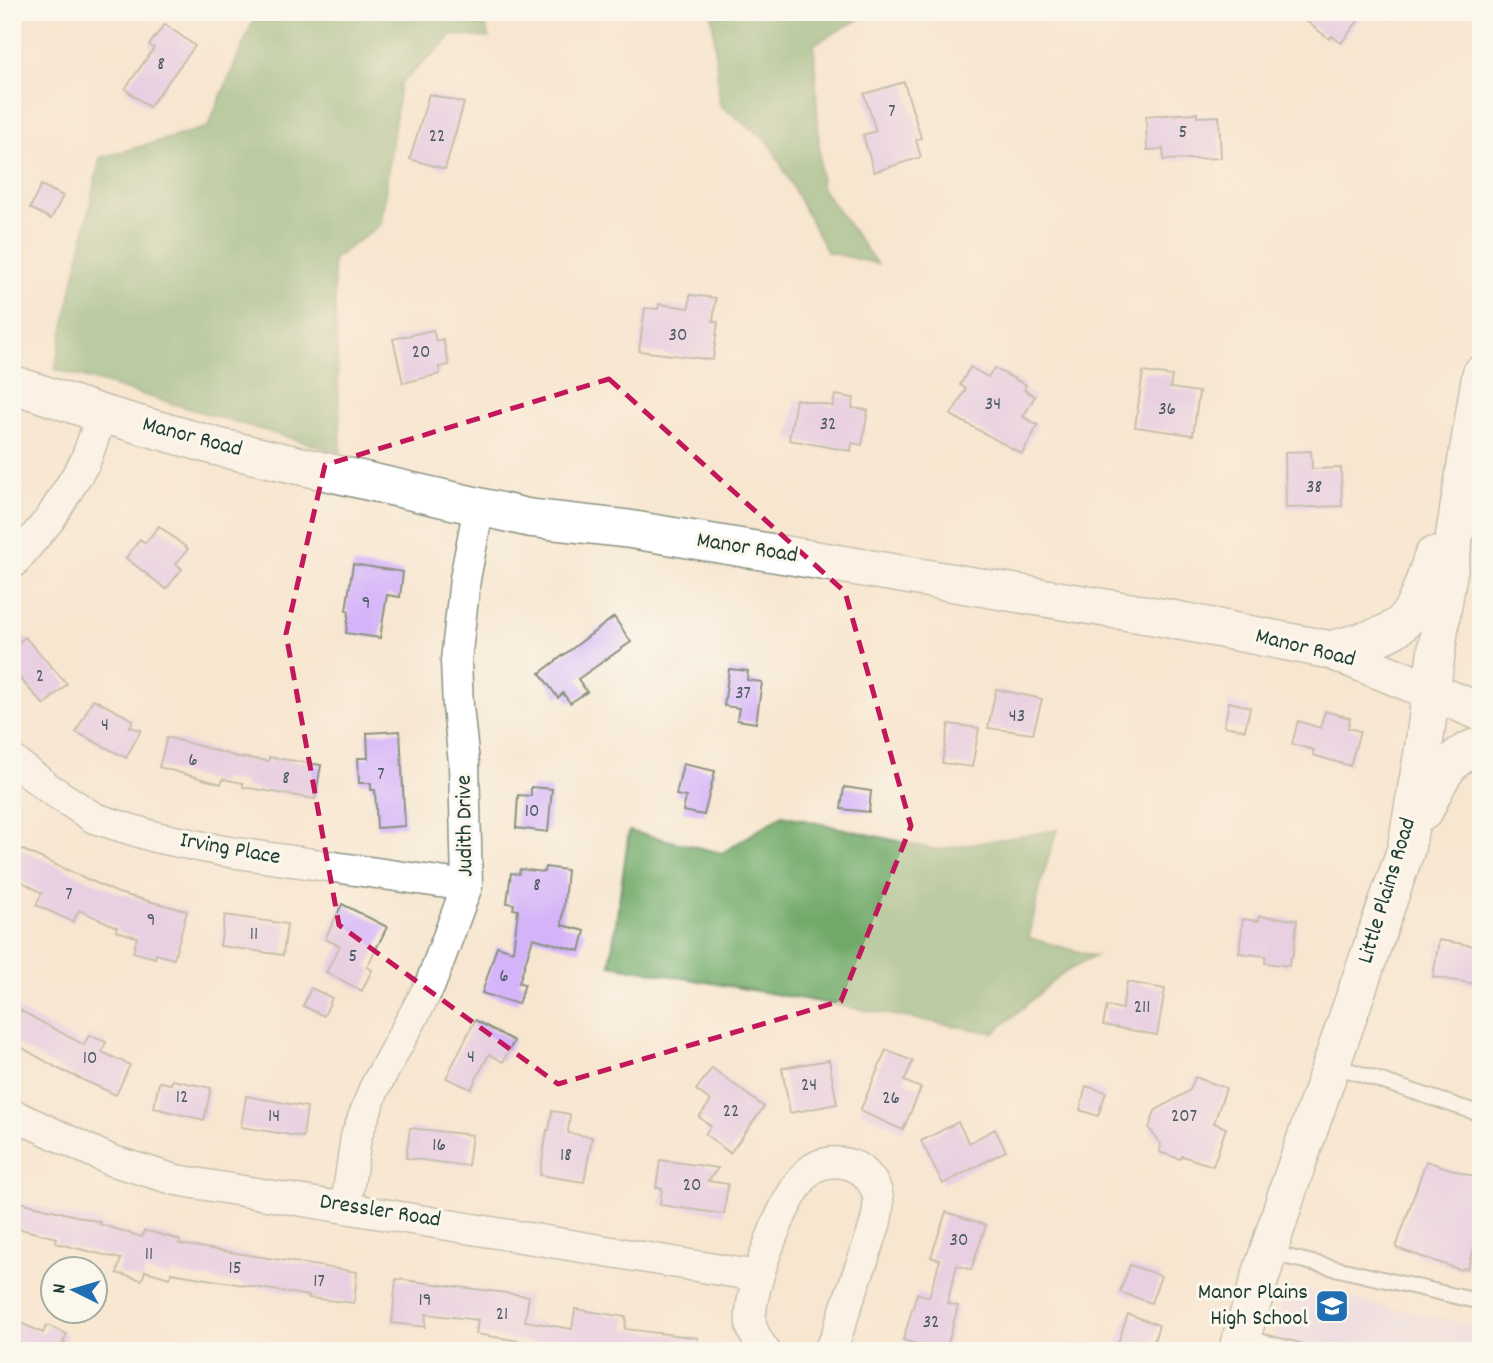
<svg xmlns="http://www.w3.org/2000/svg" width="1493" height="1363" font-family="Dekko,sans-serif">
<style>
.built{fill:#e2d4f3}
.forest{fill:#70a968;stroke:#48734e;stroke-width:2}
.building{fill:#d4b3f9}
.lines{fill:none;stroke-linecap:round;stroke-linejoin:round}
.service-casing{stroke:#8b9282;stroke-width:18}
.minor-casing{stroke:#8b9282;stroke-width:33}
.tertiary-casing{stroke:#8b9282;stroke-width:40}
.service{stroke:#fff;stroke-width:14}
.minor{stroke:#fff;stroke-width:30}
.tertiary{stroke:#fff;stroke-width:37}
.marked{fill:none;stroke:#c2185b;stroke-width:5;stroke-dasharray:14 9;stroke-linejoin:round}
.labels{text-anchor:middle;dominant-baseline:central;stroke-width:6;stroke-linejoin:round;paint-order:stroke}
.number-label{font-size:19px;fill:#4c5a65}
.street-label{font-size:23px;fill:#1f3d34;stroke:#fbf7ec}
.poi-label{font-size:23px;fill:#1f3d34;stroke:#fbf7ec;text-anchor:end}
</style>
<rect width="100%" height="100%" fill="#fbf7ec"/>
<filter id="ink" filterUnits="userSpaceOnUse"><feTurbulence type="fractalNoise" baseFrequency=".0143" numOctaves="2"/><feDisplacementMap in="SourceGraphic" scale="14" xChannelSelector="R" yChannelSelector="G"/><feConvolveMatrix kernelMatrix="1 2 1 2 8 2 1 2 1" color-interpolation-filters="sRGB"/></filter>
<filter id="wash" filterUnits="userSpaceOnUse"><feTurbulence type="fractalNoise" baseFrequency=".00686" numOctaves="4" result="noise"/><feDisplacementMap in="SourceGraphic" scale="28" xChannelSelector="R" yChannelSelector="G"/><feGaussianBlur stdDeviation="1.57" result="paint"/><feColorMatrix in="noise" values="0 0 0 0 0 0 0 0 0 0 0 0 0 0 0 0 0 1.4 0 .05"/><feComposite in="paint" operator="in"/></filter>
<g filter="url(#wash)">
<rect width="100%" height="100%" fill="#f7e6d0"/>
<path class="built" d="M1286 1285 1481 1327V1351H1270Z"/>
<path class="forest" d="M257 12H481L489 38 453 35 400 84 381 224 333 260 341 453 55 369 100 158 208 127Z
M712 12H872L814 44 821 187 877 264 827 252 769 142 720 105Z
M782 815 938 850 1057 830 1040 886 1029 938 1095 956 1060 975 994 1033 610 965 629 831 722 853Z
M212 1341 272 1351H206Z"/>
<g id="blocks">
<path class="building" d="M1295 12H1365L1341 43 1332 36 1329 39Z
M165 24 195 46 149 107 125 89 154 48 149 45Z
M904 82 921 138 916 140 921 157 874 172 863 135 876 131 864 94Z
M429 94 464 103 445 169 410 159Z
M1197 113V117L1219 116 1221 158 1164 160 1163 149 1147 150 1146 116Z
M41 185 63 196 51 219 30 208Z
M690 295 716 298 713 321 718 322 713 360 639 351 645 308 658 309 659 304 689 308Z
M433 330 436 341 443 339 449 365 439 367 440 374 403 383 393 339Z
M970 367 988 377 994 368 1026 385 1024 390 1035 396 1023 417 1038 425 1022 454 951 415 966 389 960 385Z
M1143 372 1172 376 1170 388 1199 392 1193 435 1135 427Z
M835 395 854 398 852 408 868 410 862 445 852 443 851 451 789 440 796 399 833 406Z
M1311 451 1312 469 1341 468 1342 506 1286 508 1285 452Z
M159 526 188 549 176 564 182 569 166 589 126 558 140 539 145 543Z
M353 564 403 572 400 597 387 595 380 638 346 633 349 611 346 610Z
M614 617 631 642 578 679 587 692 570 703 563 693 558 698 540 673Z
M25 637 67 684 44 705 12 670V648Z
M729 669 748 671 747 680 762 682 756 723 737 720 739 708 724 706Z
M996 689 1042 699 1033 734 988 728Z
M93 699 133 720 130 727 141 730 126 758 76 732Z
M1229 702 1250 707 1245 730 1224 726Z
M1325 711 1350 718 1348 728 1360 731 1350 766 1313 755 1314 750 1292 744 1298 721 1320 728Z
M949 724 979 728 972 767 942 763Z
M400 731 405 826 377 828 375 790H371V783H359L358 758H368L367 733Z
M167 737 238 757 269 761V757L321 765 315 799 243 787V783L223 779 221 784 159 767Z
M683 764 715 771 704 815 683 811 686 797 676 795Z
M531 787 552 789 548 832 516 828 518 795 531 796Z
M844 787 871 791 869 812 841 809Z
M12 845 118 893 187 911 174 959 156 954 155 958 133 952 137 937 116 931 117 927 79 910 73 922 36 905 42 893 12 876Z
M545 867 567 870 562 925 585 931 580 951 533 938 519 983 525 984 518 1004 482 993 497 946 513 951 518 910 513 909 514 904 507 903 511 873 519 874 520 869 544 872Z
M342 904 387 927 367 967 372 970 362 991 326 972 340 946 325 939Z
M225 915 287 924 283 955 220 946Z
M1259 916 1297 920 1294 948 1292 958H1290L1289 966 1265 963 1266 956 1239 953 1243 919 1259 921Z
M1439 940 1481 947V985L1433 977Z
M1127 982 1165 989 1157 1035 1103 1025 1107 1006 1122 1009Z
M311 988 332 998 324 1016 303 1006Z
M12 1006 84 1045 89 1035 106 1042 102 1052 130 1065 116 1095 59 1069 12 1042Z
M475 1020 514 1041 503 1062 489 1054 471 1089 446 1078Z
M886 1050 913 1061 904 1081 921 1088 903 1130 860 1111Z
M829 1060 837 1104 790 1113 782 1068Z
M712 1068 764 1107 730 1153 705 1134 711 1126 699 1117 711 1101 696 1090Z
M1195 1077 1226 1088 1214 1123 1226 1128 1213 1166 1182 1156 1180 1159 1159 1152 1161 1145 1149 1128 1155 1111 1190 1090Z
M172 1080 211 1088 204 1120 154 1108 159 1082 171 1084Z
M1086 1086 1106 1092 1098 1116 1080 1110Z
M246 1096 307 1107 303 1137 241 1127Z
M552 1111 570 1114 568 1133 592 1137 584 1182 540 1175 547 1130H549Z
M958 1122 969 1143 995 1129 1006 1151 943 1184 921 1141Z
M410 1128 472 1135 468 1166 406 1158Z
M660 1160 718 1168 708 1181 728 1184 724 1214 660 1205 662 1188H656Z
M1426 1161 1481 1179V1228L1467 1269 1463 1268 1461 1270 1396 1248Z
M12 1200 100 1222 99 1224 142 1237 144 1231 152 1232 180 1240 179 1244 357 1272 354 1303 308 1298 309 1296 171 1273 170 1278 145 1271 142 1280 117 1273 121 1259 55 1243 57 1238 20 1229 12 1224Z
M946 1212 986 1225 971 1270 957 1265 947 1303 958 1306 946 1351H941L903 1340 917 1293 929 1297 940 1260 931 1257Z
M1130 1265 1161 1276 1151 1303 1120 1292Z
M396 1279 529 1296 525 1321 572 1329 575 1309 626 1317 625 1329 698 1338 697 1351H551L552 1346 476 1334 478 1320 426 1314 425 1327 392 1323Z
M1128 1314 1159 1325 1151 1351H1115Z
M12 1319 43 1333 47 1325 67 1334 63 1343 81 1351H12Z"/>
</g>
</g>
<g filter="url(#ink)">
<use href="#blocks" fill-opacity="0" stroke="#8b9282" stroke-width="2"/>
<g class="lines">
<g class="service-casing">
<path id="service" d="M1333 1065 1481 1114
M1270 1253 1481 1302
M1243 1337 1299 1351"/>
</g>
<g class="minor-casing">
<path id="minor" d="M12 564 50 519 85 462 102 414
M12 760 47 787 94 818 155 837 223 851 467 886
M12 1114 110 1160 176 1180 757 1276
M346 1206 356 1137 374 1089 430 985 467 886 464 763 458 707 456 661 465 579 479 506
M765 1351C759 1343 752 1333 751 1323 747 1292 788 1178 817 1166 831 1160 846 1162 858 1168 868 1174 877 1187 878 1198 880 1219 869 1241 863 1260 853 1286 844 1313 835 1340L828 1351"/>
</g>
<g class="tertiary-casing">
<path id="tertiary" d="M12 384 102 414 218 447 529 518 628 529 1160 617 1330 650 1481 712
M1330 650C1407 630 1408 632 1433 556
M1424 811C1439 781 1446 756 1481 746
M1237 1351 1289 1187 1406 849 1423 752 1441 617 1481 374"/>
</g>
<use href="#service" class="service"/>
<use href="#minor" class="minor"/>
<use href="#tertiary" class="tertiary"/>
</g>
</g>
<path d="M0 0H1493V1363H0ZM609 379 845 592 911 826 841 1001 558 1084 339 925 286 634 325 465Z" fill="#f7e6d0" fill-opacity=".55" fill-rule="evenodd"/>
<path class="marked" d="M609 379 845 592 911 826 841 1001 558 1084 339 925 286 634 325 465Z"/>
<defs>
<g id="school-square" transform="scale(1.75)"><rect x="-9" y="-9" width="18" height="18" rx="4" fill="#1f6fb2" stroke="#fbf7ec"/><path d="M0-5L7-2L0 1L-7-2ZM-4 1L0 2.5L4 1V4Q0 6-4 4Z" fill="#fff"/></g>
</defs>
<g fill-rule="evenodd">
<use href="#school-square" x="1332" y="1306"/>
</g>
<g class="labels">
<g class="number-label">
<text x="161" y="65">8</text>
<text x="892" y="112">7</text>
<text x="1183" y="133">5</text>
<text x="437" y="137">22</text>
<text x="678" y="336">30</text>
<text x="421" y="353">20</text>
<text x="993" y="405">34</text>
<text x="1167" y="410">36</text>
<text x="828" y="425">32</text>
<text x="1314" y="488">38</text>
<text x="366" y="604">9</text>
<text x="40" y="677">2</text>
<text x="743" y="694">37</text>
<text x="1017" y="717">43</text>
<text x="105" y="726">4</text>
<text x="193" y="761">6</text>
<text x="381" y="775">7</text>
<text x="286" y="779">8</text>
<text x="532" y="812">10</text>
<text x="537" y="886">8</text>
<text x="69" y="895">7</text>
<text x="151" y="921">9</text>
<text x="254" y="935">11</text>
<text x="353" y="957">5</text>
<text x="504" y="977">6</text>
<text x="1142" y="1008">211</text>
<text x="471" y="1058">4</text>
<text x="90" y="1059">10</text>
<text x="809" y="1086">24</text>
<text x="182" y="1098">12</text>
<text x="891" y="1099">26</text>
<text x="731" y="1112">22</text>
<text x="274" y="1117">14</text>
<text x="1184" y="1117">207</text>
<text x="439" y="1146">16</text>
<text x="566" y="1156">18</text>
<text x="692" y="1186">20</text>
<text x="959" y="1241">30</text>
<text x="149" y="1255">11</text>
<text x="235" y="1269">15</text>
<text x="319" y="1282">17</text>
<text x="425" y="1301">19</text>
<text x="502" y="1315">21</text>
<text x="931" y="1323">32</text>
</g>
<g class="street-label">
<text transform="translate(192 438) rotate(15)">Manor Road</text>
<text transform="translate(747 549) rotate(9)">Manor Road</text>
<text transform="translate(1305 649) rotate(14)">Manor Road</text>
<text transform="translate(466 826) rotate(-91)">Judith Drive</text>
<text transform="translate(230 850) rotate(10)">Irving Place</text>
<text transform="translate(1388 891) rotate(-73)">Little Plains Road</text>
<text transform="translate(380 1212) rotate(9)">Dressler Road</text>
</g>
<g class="poi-label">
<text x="1308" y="1293">Manor Plains<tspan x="1308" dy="26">High School</tspan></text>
</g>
</g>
<rect width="1493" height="1363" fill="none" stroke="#fbf7ec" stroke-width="42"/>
<g transform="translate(74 1290) rotate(275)"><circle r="33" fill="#fbf7ec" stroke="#a3ada2" stroke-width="2"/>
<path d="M0-5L12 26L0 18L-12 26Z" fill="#1f6fb2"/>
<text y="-10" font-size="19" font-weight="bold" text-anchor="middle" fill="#1f3d34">N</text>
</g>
</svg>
